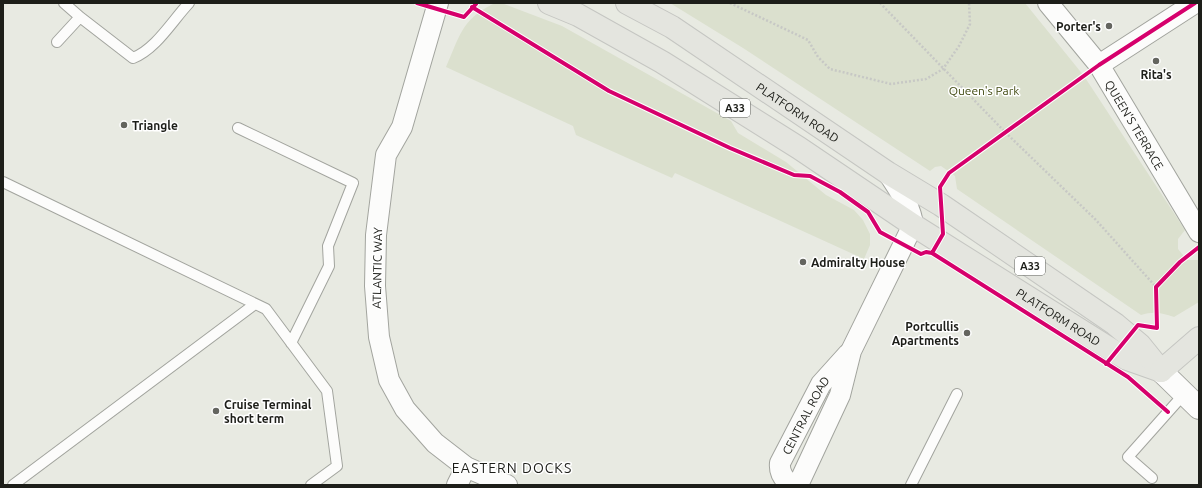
<svg xmlns="http://www.w3.org/2000/svg" width="1202" height="488" font-family="Ubuntu,sans-serif">
<style>
.green{fill:#dbe0ce}
.lines{fill:none;stroke-linecap:round;stroke-linejoin:round}
.lane-casing{stroke:#a2a49e;stroke-width:12}
.street-casing{stroke:#a2a49e;stroke-width:22}
.secondary-casing{stroke:#a2a49e;stroke-width:24}
.primary-casing{stroke:#c5c6c2;stroke-width:24}
.path{stroke:#c7c8c5;stroke-width:2.5;stroke-dasharray:2 2;stroke-linecap:butt}
.lane{stroke:#fcfcfb;stroke-width:10}
.street{stroke:#fcfcfb;stroke-width:20}
.secondary{stroke:#fcfcfb;stroke-width:22}
.primary{stroke:#e4e5df;stroke-width:22}
.cycleway-casing{stroke:#fff;stroke-width:6}
.cycleway{stroke:#d6006c;stroke-width:4}
.poi-dot{fill:#64655f;stroke:#fff;stroke-width:1.5}
.labels{text-anchor:middle;dominant-baseline:central;stroke-width:3;stroke-linejoin:round;paint-order:stroke}
.shield{fill:#fff;stroke:#61625e;stroke-width:1}
.shield-label{font-size:11px;font-weight:bold;fill:#1d1e19}
.poi-label{font-size:12px;font-weight:bold;fill:#1d1e19;stroke:#fff;text-anchor:start}
.park-label{font-size:12px;fill:#424b12;stroke:#fff}
.street-label{font-size:12px;fill:#1d1e19;stroke:#fff}
.quarter-label{font-size:14px;letter-spacing:1px;fill:#1d1e19;stroke:#fff}
</style>
<rect width="100%" height="100%" fill="#e8eae2"/>
<path class="green" d="M670 3H1025L1084 76 1185 230 1178 239V249L1187 260H1199V302L1174 317C1162 313 1154 311 1141 315L957 189 955 176 941 166 935 167 930 171 743 48Z
M493 4H504L562 26 731 121 738 133 786 162 826 195 854 210 863 220 870 234V245L864 259 675 173 672 178 576 135 573 126 446 67C460 36 461 20 493 4Z"/>
<g class="lines">
<g class="lane-casing">
<path id="lane" d="M64 3 80 17
M57 42 80 17 133 58C156 49 172 21 189 3
M238 128 353 183 328 246 329 266 291 343
M3 182 266 309 327 391 337 466 311 485
M1152 478 1128 457 1184 394
M13 485 255 304
M911 485 957 394"/>
</g>
<g class="street-casing">
<g id="street">
<path d="M438 3 402 127 386 155 376 235 375 286 379 337 389 380 405 409 435 443 466 467 507 485"/>
<path id="s1" d="M1048 3 1099 65 1199 232"/>
<path d="M1099 65 1195 3"/>
<path d="M457 485 466 467"/>
<path id="s2" d="M791 485C783 479 779 472 780 463L821 384 848 354"/>
<path d="M798 485 840 395 851 351 913 225C911 205 898 189 888 173"/>
</g>
</g>
<g class="secondary-casing">
<path id="secondary" d="M1161 371 1199 408"/>
</g>
<g class="primary-casing">
<g id="primary">
<path id="s3" d="M549 3 578 15 662 62 799 148 913 225 1115 352 1127 359 1161 371"/>
<path id="s4" d="M627 3 672 27 888 173 941 205 1115 324 1140 345 1161 371"/>
<path d="M1161 371 1199 338"/>
</g>
</g>
<path class="path" d="M730 3 808 40 818 57 830 69 891 84 926 79 943 69 959 46 970 24 969 3
M880 3 1005 132 1096 220 1156 287"/>
<use href="#lane" class="lane"/>
<use href="#street" class="street"/>
<use href="#secondary" class="secondary"/>
<use href="#primary" class="primary"/>
<g class="cycleway-casing">
<path id="cycleway" d="M417 3 464 17 476 4
M472 7 609 91 730 148 794 175 810 176 840 192 868 212 880 232 921 254 926 252 932 253 1128 377 1168 412
M932 253 943 234 940 187 949 173 1099 65 1195 3
M1106 364 1138 325 1157 328 1156 287 1180 262 1199 247"/>
</g>
<use href="#cycleway" class="cycleway"/>
</g>
<g class="poi-dot">
<circle cx="1109" cy="26" r="4"/>
<circle cx="1156" cy="61" r="4"/>
<circle cx="124" cy="125" r="4"/>
<circle cx="803" cy="262" r="4"/>
<circle cx="967" cy="333" r="4"/>
<circle cx="216" cy="411" r="4"/>
</g>
<g class="labels">
<g class="shield">
<rect x="720" y="99" width="30" height="18" rx="3"/>
<rect x="1015" y="257" width="30" height="18" rx="3"/>
</g>
<g class="shield-label">
<text x="735" y="108">A33</text>
<text x="1030" y="266">A33</text>
</g>
<g class="poi-label">
<text x="1101" y="26" text-anchor="end">Porter's</text>
<text x="1156" y="74" text-anchor="middle">Rita's</text>
<text x="132" y="125">Triangle</text>
<text x="811" y="262">Admiralty House</text>
<text x="959" y="326" text-anchor="end">Portcullis<tspan x="959" dy="14">Apartments</tspan></text>
<text x="224" y="404">Cruise Terminal<tspan x="224" dy="14">short term</tspan></text>
</g>
<g class="park-label">
<text x="984" y="90">Queen's Park</text>
</g>
<g class="street-label">
<text stroke="none"><textPath href="#s4" startOffset="203">PLATFORM ROAD</textPath></text>
<text stroke="none"><textPath href="#s1" startOffset="150">QUEEN'S TERRACE</textPath></text>
<text transform="translate(377 268) rotate(-89)">ATLANTIC WAY</text>
<text stroke="none"><textPath href="#s3" startOffset="599">PLATFORM ROAD</textPath></text>
<text stroke="none"><textPath href="#s2" startOffset="80">CENTRAL ROAD</textPath></text>
</g>
<g class="quarter-label">
<text x="512" y="468">EASTERN DOCKS</text>
</g>
</g>
<rect width="1202" height="488" fill="none" stroke="#1d1e19" stroke-width="8"/>
</svg>
